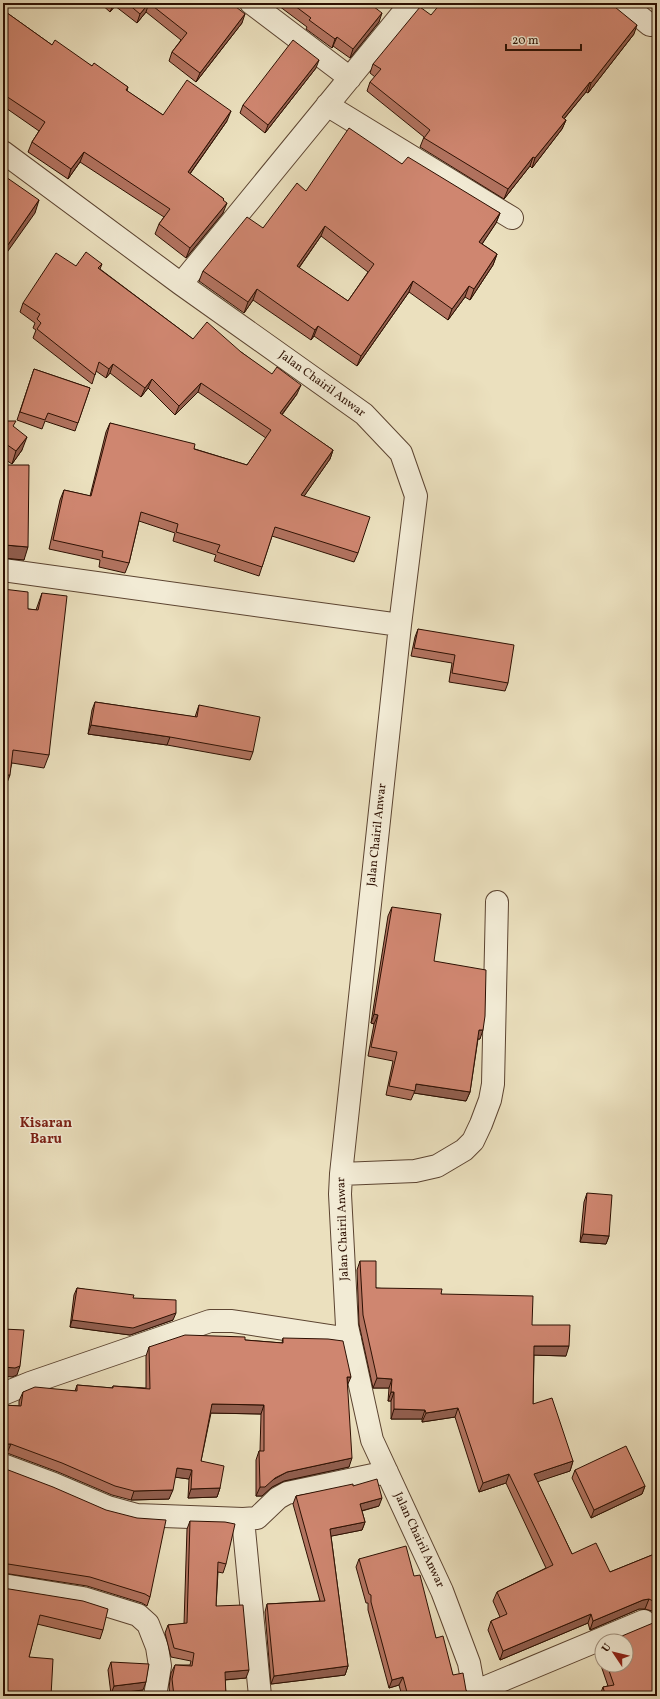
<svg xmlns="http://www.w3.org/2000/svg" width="660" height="1699" font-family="Vollkorn,serif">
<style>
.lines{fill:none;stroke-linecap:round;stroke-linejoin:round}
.street-casing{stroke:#5c4431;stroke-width:24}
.street{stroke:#f2ebd5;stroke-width:22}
.wall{fill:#b27360;stroke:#2d1002;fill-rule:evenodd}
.shaded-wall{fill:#915e4e;stroke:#2d1002}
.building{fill:#cf8670;stroke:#2d1002;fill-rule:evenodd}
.labels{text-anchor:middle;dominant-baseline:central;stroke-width:3;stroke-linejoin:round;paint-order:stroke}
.street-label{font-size:12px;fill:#2d1002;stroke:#f2ebd5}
.quarter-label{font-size:14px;font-weight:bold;fill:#7a1f14;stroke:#f2ebd5}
</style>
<rect width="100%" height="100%" fill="#ebe0be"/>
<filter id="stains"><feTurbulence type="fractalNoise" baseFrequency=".005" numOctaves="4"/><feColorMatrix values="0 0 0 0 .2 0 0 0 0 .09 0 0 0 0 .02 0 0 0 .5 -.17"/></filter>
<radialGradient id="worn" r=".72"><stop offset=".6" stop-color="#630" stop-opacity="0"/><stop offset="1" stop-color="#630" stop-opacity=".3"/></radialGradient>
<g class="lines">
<g class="street-casing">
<path id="street" d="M251 3 350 78
M623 3 650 25
M327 105 512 218
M3 152 181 284 364 414 401 453 416 496 400 625 341 1174 340 1194 347 1326 372 1440 442 1591 469 1663 475 1696
M181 284 411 3
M3 570 400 625
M341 1174 415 1171 437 1166 464 1150 473 1141 481 1124 490 1100 493 1084 497 902
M3 1394 30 1383 210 1321H232L350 1339
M3 1465 54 1484 108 1507 137 1515 243 1519 257 1518 278 1498 287 1493 387 1472
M243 1519 260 1696
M3 1585 83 1598 138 1615 148 1624 157 1647 160 1666 155 1696
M474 1692 644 1621"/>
</g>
<use href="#street" class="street"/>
</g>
<path class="wall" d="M100 3H231L242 23 196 82 169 61 172 52 181 40 146 12 137 23 115 6 110 12Z
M275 3H372L371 4 379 22 350 58 333 46 332 48 306 29 307 27Z
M3 10 52 45 92 66 128 87 127 91 163 115 227 121 190 174 224 199 223 200V213L186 258 155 234 159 224 164 217 80 162 68 179 28 152 32 142 39 131 3 106Z
M431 15 634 34 588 93 586 92 564 119 566 120 562 129 532 168 530 166 504 199 420 147 424 137 367 91 370 82 375 77 370 73 373 64Z
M316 68 265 133 240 113 243 105Z
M402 164 500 213 496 223 482 244 497 254 493 265 470 300 465 297 448 320 409 292 357 366 314 336 311 340 253 300 244 313 199 281 203 271 263 228 306 191ZM321 236 368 272 348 301 299 268Z
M102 264 100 269 193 339 241 352 297 394 282 415 333 450 330 459 304 496 358 553 354 562 272 536 259 576 214 561 216 555 173 541 175 533 139 521 129 563 125 573 99 567 100 560 49 549 60 500 64 490 90 496 106 432 110 423 247 465 266 438 198 392 175 415 148 388 141 397 110 373 106 378 96 371 92 384 33 338 36 330 33 328 35 323 20 312 23 303 76 266Z
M34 369 90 388 75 431 45 421 42 429 17 420Z
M3 419 14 427 22 450 12 464 3 458Z
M3 465 24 560 3 558Z
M3 589 28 609 36 610 42 593 49 755 44 768 12 763 5 788H3Z
M418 629 508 683 505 691 449 682 452 663 411 656 415 637Z
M95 702 195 717 199 705 253 752 250 760 167 745 88 734 92 710Z
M392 907 434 961 480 1039H478L470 1092 466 1101 414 1093 411 1100 386 1095 393 1061 368 1056 374 1024 371 1023 388 916Z
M587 1193 609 1236 606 1244 580 1242 584 1202Z
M360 1261 376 1288 441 1294 532 1325 566 1356 534 1355 533 1404 573 1461 570 1471 537 1481 572 1554 610 1572 657 1553V1696L600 1695 603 1687 608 1686 597 1654 601 1645 602 1644V1665H626L653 1623 656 1620V1617L652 1611 645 1609H639L590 1630 588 1623 500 1660 488 1630 491 1621 500 1617 493 1601 497 1592 546 1568 506 1483 479 1492 455 1417 422 1422V1419H391V1401H388L389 1388H373L359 1324 357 1270Z
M77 1288 133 1298 173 1320 130 1335 70 1327 74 1295Z
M283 1338 347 1386 349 1467 284 1481 272 1487 262 1496H256V1460L259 1451H260L261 1414 211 1413 201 1461 220 1488 217 1497 188 1498 189 1479 175 1477 169 1499 131 1500 112 1495 58 1472 7 1453H3V1405L19 1406V1401L23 1392 75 1391 77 1385 112 1388 113 1386 146 1388V1356L149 1347 245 1340 282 1343Z
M3 1468 150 1597 147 1606 142 1603 87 1586 3 1573Z
M575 1470 645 1486 642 1494 591 1518 572 1478Z
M353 1486 379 1506 362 1511 365 1522 362 1530 331 1536 348 1666 345 1675 271 1684 265 1612 267 1604 320 1601 293 1504 296 1496Z
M190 1521 226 1564 223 1573 218 1572 216 1606 246 1678 225 1680 226 1696H170L169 1687 171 1673 175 1665H190L191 1661 171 1657 165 1633 168 1625 184 1624 187 1529Z
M359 1559 414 1576 436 1638 453 1675 466 1690 469 1696H402L399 1685 389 1688 368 1610V1603H366L356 1567Z
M3 1588 103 1630 100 1639 37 1624 29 1657 3 1696Z
M111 1662 143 1690 111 1694 108 1670Z"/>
<path class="shaded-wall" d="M114 3H116L115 6 110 12Z
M149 3 146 12 137 23 140 14Z
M382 13 379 22 350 58 353 49Z
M245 14 242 23 196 82 200 73Z
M637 25 634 34 588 93 591 83Z
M337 37 333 46 332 48 335 39Z
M319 60 316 68 265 133 268 125Z
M590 82 586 92 558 126 562 117Z
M231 111 227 121 184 182 188 172Z
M566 120 562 129 532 168 535 158Z
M84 152 80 162 68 179 71 169Z
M533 157 530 166 504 199 508 189Z
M39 200 35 213 3 258V252Z
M227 203 223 213 186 258 190 248Z
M500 213 496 223 476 253 479 242Z
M325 226 321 236 293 276 297 266Z
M497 254 493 265 470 300 474 289Z
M413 281 409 292 357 366 361 356Z
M469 286 465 297 448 320 452 309Z
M257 289 253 300 244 313 248 302Z
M318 326 314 336 311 340 315 330Z
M113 364 110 373 106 378 109 369Z
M152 379 148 388 141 397 145 388Z
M201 383 198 392 175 415 179 406Z
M301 385 297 394 276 422 280 413Z
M27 437 22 450 12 464 16 451Z
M333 450 330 459 298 505 301 495Z
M3 533H5L3 539Z
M5 545 28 547 24 560 3 558V551Z
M91 725 170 737 167 745 88 734Z
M3 775H10L5 788H3Z
M374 1014 378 1015 374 1024 371 1023Z
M479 1030H483L480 1039H476Z
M416 1084 470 1092 466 1101 414 1093Z
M583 1234 609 1236 606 1244 580 1242Z
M176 1313 173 1320 130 1335 70 1327 72 1320Z
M534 1346H569L566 1356 531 1355Z
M20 1366 17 1375 12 1377 3 1376V1367Z
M347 1377H351L347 1386Z
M377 1378 392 1379 389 1388H373Z
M391 1392H394L391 1401H388Z
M212 1404 264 1405 261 1414 209 1413Z
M458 1408 455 1417 422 1422 426 1413Z
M394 1409 425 1410 422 1419H391Z
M3 1444H11L7 1453H3Z
M352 1458 349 1467 284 1481 272 1487 262 1496H256L260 1487 287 1472Z
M573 1461 570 1471 531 1484 534 1474Z
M177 1468 192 1470 189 1479 174 1477Z
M509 1474 506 1483 479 1492 483 1483Z
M645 1486 642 1494 591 1518 594 1510Z
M220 1488 217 1497 188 1498 191 1489Z
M173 1490 169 1499 131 1500 134 1491Z
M382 1498 379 1506 357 1512 360 1504Z
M365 1522 362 1530 327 1537 330 1529Z
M3 1564H8L5 1573H3Z
M649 1599 645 1609H639L590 1630 593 1621 643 1600Z
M591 1614 588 1623 500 1660 503 1651Z
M348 1666 345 1675 271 1684 274 1676Z
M249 1670 246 1678 222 1680 225 1672Z
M403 1677 399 1685 389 1688 392 1680Z
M146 1682 143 1690 111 1694 114 1686Z"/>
<path class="building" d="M127 3H231L245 14 200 73 172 52 187 33 149 3 140 14Z
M291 3H369L382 13 353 49 337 37 335 39 309 20 311 18Z
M441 3H610L637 25 591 83 590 82 562 117 566 120 535 158 533 157 508 189 424 138 430 130 370 82 381 69 373 64 420 7 431 15Z
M3 10 52 45 55 40 92 66 94 63 128 87 126 90 163 115 187 80 231 111 188 172 224 199 223 200 227 203 190 248 159 224 170 209 84 152 71 169 32 142 45 122 3 94Z
M293 40 319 60 268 125 243 105Z
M349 128 402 164 408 157 500 213 479 242 497 254 474 289 469 286 452 309 413 281 361 356 318 326 315 330 257 289 248 302 203 271 247 217 263 228 297 183 306 191ZM325 226 374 264 348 301 297 266Z
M3 175 39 200 3 252Z
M86 252 102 264 98 268 193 339 207 322 241 352 272 374 277 367 301 385 280 413 333 450 301 495 370 517 358 553 275 527 262 567 217 552 220 545 176 532 178 524 141 512 129 563 102 557 103 551 53 540 64 490 91 496 110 423 195 444 194 449 247 465 271 430 201 383 179 406 152 379 145 388 113 364 109 369 99 362 95 375 37 329 41 323 37 319 40 314 23 303 56 253 76 266Z
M34 369 90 388 78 423 48 413 45 420 20 412Z
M3 419 6 421H16L13 426 27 437 16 451 3 442Z
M3 465H29L28 547 5 545V533H3Z
M3 589 28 592V609L38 610 42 593 67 596 49 755 13 750 10 775H3Z
M418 629 514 645 508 683 452 673 455 655 414 648Z
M95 702 197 717 199 705 260 717 253 752 170 737 91 725Z
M392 907 441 914 434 961 486 970 485 1016 483 1030H479L470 1092 416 1084 415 1091 389 1086 397 1052 371 1047 378 1015 374 1014Z
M587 1193 612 1195 609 1236 583 1234Z
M360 1261H376V1288L442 1289 441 1294 533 1296 532 1325H570L569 1346H534L533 1404 552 1398 573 1461 534 1474 572 1554 596 1543 610 1572 657 1553V1604L655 1602 649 1599 643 1600 593 1621 591 1614 503 1651 491 1621 507 1614 497 1592 553 1565 509 1474 483 1483 458 1408 426 1413 425 1410 394 1409V1392H391L392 1379 377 1378 363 1315Z
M77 1288 134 1295 133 1298 176 1300V1313L133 1328 72 1320Z
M3 1329 24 1330 20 1366 15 1368 3 1367Z
M185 1335 245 1337V1340L283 1343V1338L328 1339 343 1341 351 1377H347L352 1458 287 1472 275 1478 265 1487H260L259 1451H264V1405L212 1404 201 1461 224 1466 220 1488 191 1489 192 1470 177 1468 173 1490 134 1491 115 1486 62 1463 11 1444H3V1405L21 1406 23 1392 35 1387 77 1391V1385L113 1388V1386L150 1389 149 1347Z
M626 1446 645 1486 594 1510 575 1470Z
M3 1468 53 1487 106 1510 137 1518 166 1520 150 1597 145 1594 90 1577 8 1564H3Z
M377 1479 382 1498 360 1504 365 1522 330 1529 348 1666 274 1676 267 1604 325 1601 296 1496 353 1484V1486Z
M190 1521 225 1522 235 1524 226 1564 218 1562 216 1606 243 1605 249 1670 225 1672 226 1696H174L172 1679 175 1665 192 1666 194 1653 174 1648 168 1625 187 1623Z
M406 1546 414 1576 420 1575 436 1638 443 1636 453 1675 463 1673 466 1690 469 1696H408L403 1677 392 1680 371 1602V1595L369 1594 359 1559Z
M3 1588 83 1601 108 1609 103 1630 40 1615 29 1657 53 1659 51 1696H3Z
M657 1620V1696H595L605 1694 603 1687 614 1685 607 1665H626V1641H610L653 1623Z
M111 1662 149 1664 146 1682 114 1686Z"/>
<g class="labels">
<g class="street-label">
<text transform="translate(322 384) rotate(36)">Jalan Chairil Anwar</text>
<text transform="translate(377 835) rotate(-84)">Jalan Chairil Anwar</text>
<text transform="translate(343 1229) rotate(-92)">Jalan Chairil Anwar</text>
<text transform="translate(419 1540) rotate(65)">Jalan Chairil Anwar</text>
</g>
<g class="quarter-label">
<text x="46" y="1123">Kisaran<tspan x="46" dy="16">Baru</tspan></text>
</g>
</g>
<rect width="660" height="1699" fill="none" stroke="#ebe0be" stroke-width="16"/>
<rect x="4" y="4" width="652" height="1691" fill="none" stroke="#2d1002" stroke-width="2"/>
<rect x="8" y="8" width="644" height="1683" fill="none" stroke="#2d1002"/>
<g transform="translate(614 1653) rotate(305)"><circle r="19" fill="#f2ebd5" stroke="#a39381"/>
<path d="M0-3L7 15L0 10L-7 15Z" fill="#8f2418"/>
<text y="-6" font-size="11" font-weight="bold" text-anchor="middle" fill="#2d1002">U</text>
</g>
<path d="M506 44v6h75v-6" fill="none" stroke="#2d1002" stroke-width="2"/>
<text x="512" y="44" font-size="12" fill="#2d1002" stroke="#f2ebd5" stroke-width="3" paint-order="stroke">20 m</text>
<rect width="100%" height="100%" filter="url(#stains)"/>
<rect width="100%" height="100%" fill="url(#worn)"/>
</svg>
